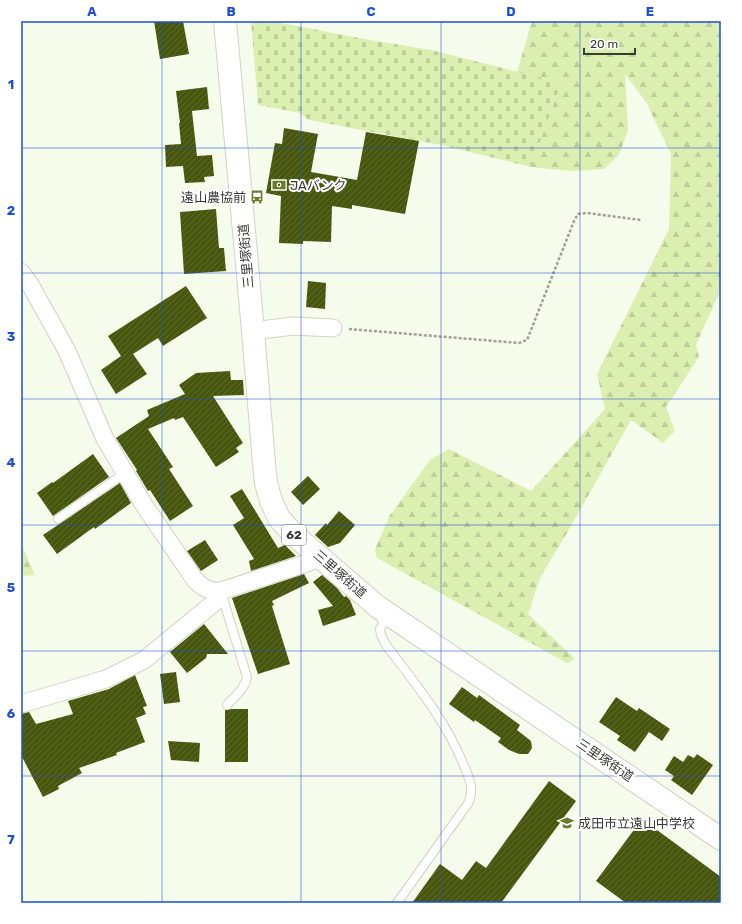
<svg xmlns="http://www.w3.org/2000/svg" width="742" height="924" font-family="Rubik,'Noto Sans JP',sans-serif">
<style>
.forest{fill:url(#forest-firs)}
.cemetery{fill:url(#cemetery-stones)}
.building{fill:url(#building-hatch)}
.lines{fill:none;stroke-linecap:round;stroke-linejoin:round}
.service-casing{stroke:#ced4c3;stroke-width:10}
.minor-casing{stroke:#ced4c3;stroke-width:19}
.primary-casing{stroke:#ced4c3;stroke-width:24}
.path{stroke:#9da196;stroke-width:2.5;stroke-dasharray:3 2;stroke-linecap:butt}
.service{stroke:#fff;stroke-width:8}
.minor{stroke:#fff;stroke-width:17}
.primary{stroke:#fff;stroke-width:22}
.grid{fill:none;stroke:#1d4ed8;stroke-width:1;stroke-opacity:0.55}
.labels{text-anchor:middle;dominant-baseline:central;stroke-width:4;stroke-linejoin:round;paint-order:stroke}
.shield{fill:#fff;stroke:#747672;stroke-width:1}
.shield-label{font-size:12px;font-weight:bold;fill:#393b35}
.poi-label{font-size:13px;fill:#393b35;stroke:#fff;text-anchor:start}
.street-label{font-size:13px;fill:#393b35;stroke:#fff}
.neatline{fill:none;stroke:#1d4ed8;stroke-width:1.5}
.grid-label{font-size:13px;text-anchor:middle;font-weight:bold;fill:#1d4ed8}
</style>
<defs>
<pattern id="forest-firs" width="22" height="20" patternUnits="userSpaceOnUse"><rect width="22" height="20" fill="#dbefb1"/><path d="M5 1l3.5 6h-7zM16 11l3.5 6h-7z" fill="#bdce99"/></pattern>
<pattern id="cemetery-stones" width="16" height="16" patternUnits="userSpaceOnUse"><rect width="16" height="16" fill="#dbefb1"/><path d="M2 7V4a2 2 0 0 1 4 0v3zM10 15v-3a2 2 0 0 1 4 0v3z" fill="#bdce99"/></pattern>
<pattern id="building-hatch" width="6" height="6" patternUnits="userSpaceOnUse"><rect width="6" height="6" fill="#46570d"/><path d="M-1 1l2-2M0 6l6-6M5 7l2-2" fill="none" stroke="#5f6d31"/></pattern>
</defs>
<rect width="100%" height="100%" fill="#f6fceb"/>
<path class="forest" d="M532 21H721V289L696 345 699 357 666 407 675 431 663 443 631 420 567 533 540 578 528 614 575 659 567 663 377 558 375 549 390 515 430 460 449 449 531 491 605 409 597 374 669 229 671 154 646 102 625 74 628 130 619 155 604 169 570 171 531 167 561 83 517 72Z
M21 543 35 575 24 576 21 572Z"/>
<path class="cemetery" d="M251 21H271L364 39 431 50 561 83 531 167 441 145 309 120 300 113 258 105Z"/>
<path class="building" d="M154 21H183L189 54 160 59Z
M207 87 209 109 192 111 197 156 212 155 214 176 204 177 205 182 185 183 183 166 166 167 165 145 181 144 179 123H180L176 91Z
M284 128 318 134 311 172 357 180 366 132 419 141 405 214 352 205V209L332 206 331 242 303 241V244L279 243 281 196 266 193 275 143 282 144Z
M216 209 219 248H224L226 271 184 274 180 212Z
M308 281 326 283 325 309 306 307Z
M186 286 207 318 163 346 158 338 133 354 147 374 116 394 101 370 121 356 108 336Z
M230 371 231 380H243L244 395 213 396 243 443 236 448 239 452 216 467 183 417 175 420 174 418 148 429 173 467 169 469 193 506 170 521 150 490 148 491 136 471 137 470 116 438 149 416 147 410 185 394 179 385 196 373Z
M93 454 109 477 53 516 37 493 52 482 53 483Z
M308 476 320 489 303 505 291 492Z
M120 483 131 503 95 529 94 527 57 554 43 535Z
M242 489 278 548 285 545 296 556 251 571 249 561 254 559 233 525 244 518 230 496Z
M339 511 355 525 340 543 328 547 315 535 326 523 327 525Z
M205 540 218 560 201 571 187 551Z
M304 574 309 583 272 601 274 605 272 606 290 664 258 674 232 598Z
M322 575 337 588 344 597 346 596 350 600 356 615 323 626 318 610 333 606 313 582Z
M204 624 228 654H207L206 658 187 673 170 652Z
M176 672 180 702 164 704 160 674Z
M135 675 147 706 143 707 146 714 136 718 145 742 116 753 117 755 79 768 82 773 58 786 59 789 43 797 21 755V714L29 712 36 724 73 714 68 701 109 689Z
M462 687 477 698 479 695 520 725 517 730 531 741 532 748 528 754H519L509 750 498 742 501 738 475 720 474 722 449 704Z
M616 697 637 711 639 708 670 729 662 741 649 732 635 752 617 740 620 736 599 722Z
M231 709H248V762H225V710H228Z
M168 741 200 743 199 762 171 760Z
M697 754 713 765 692 795 671 780 674 776 665 770 674 756 683 762 688 755 694 758Z
M549 781 576 801 501 903H412L440 864 462 880 476 861 486 868Z
M642 819 721 877V903H626L596 881Z"/>
<g class="lines">
<g class="service-casing">
<path id="service" d="M58 519 125 473
M221 592 247 677C245 689 235 696 227 705
M380 613 383 624 380 629 381 635 386 645C414 682 444 718 462 761 465 768 470 778 471 787 472 792 470 797 469 802L397 903"/>
</g>
<g class="minor-casing">
<path id="minor" d="M21 272 31 286 67 351 105 439 144 505 195 580C203 588 210 592 221 591L307 563 321 557
M253 331 293 326 333 328
M21 704 106 679 144 660 215 602 221 591"/>
</g>
<g class="primary-casing">
<path id="primary" d="M225 21 253 331 264 463 266 483 271 501 279 518 293 534 378 607 721 839"/>
</g>
<path class="path" d="M349 329 519 343 527 340 574 221 578 214 587 213 641 220"/>
<use href="#service" class="service"/>
<use href="#minor" class="minor"/>
<use href="#primary" class="primary"/>
</g>
<path class="grid" d="M162 21V903M301 21V903M441 21V903M580 21V903M21 148H721M21 273H721M21 399H721M21 525H721M21 651H721M21 776H721"/>
<defs>
<g id="bank-bare" transform="scale(1.08)"><path d="M-6-4H6V4H-6ZM0-2.3a2.3 2.3 0 1 0 0 4.6a2.3 2.3 0 1 0 0-4.6Z" fill="#667b2b" stroke="#fff" stroke-width="2.5" paint-order="stroke"/></g>
<g id="bus-bare" transform="scale(1.08)"><path d="M-5-6H5V4H4V6H2V4H-2V6H-4V4H-5ZM-3.5-4V0h7V-4ZM-3.5 1.2v1.5H-2V1.2ZM2 1.2v1.5H3.5V1.2Z" fill="#667b2b" stroke="#fff" stroke-width="2.5" paint-order="stroke"/></g>
<g id="school-bare" transform="scale(1.08)"><path d="M0-5L7-2L0 1L-7-2ZM-4 1L0 2.5L4 1V4Q0 6-4 4Z" fill="#667b2b" stroke="#fff" stroke-width="2.5" paint-order="stroke"/></g>
</defs>
<g fill-rule="evenodd">
<use href="#bank-bare" x="279" y="185"/>
<use href="#bus-bare" x="257" y="197"/>
<use href="#school-bare" x="567" y="823"/>
</g>
<g class="labels">
<rect class="shield" x="282" y="525" width="24" height="20" rx="3"/>
<g class="shield-label">
<text x="294" y="535">62</text>
</g>
<g class="poi-label">
<text x="290" y="185">JAバンク</text>
<text x="246" y="197" text-anchor="end">遠山農協前</text>
<text x="578" y="823">成田市立遠山中学校</text>
</g>
<g class="street-label">
<text transform="translate(246 256) rotate(-95)">三里塚街道</text>
<text transform="translate(340 574) rotate(41)">三里塚街道</text>
<text transform="translate(605 760) rotate(34)">三里塚街道</text>
</g>
</g>
<rect width="742" height="924" fill="none" stroke="#ffffff" stroke-width="44"/>
<path d="M584 48v6h51v-6" fill="none" stroke="#393b35" stroke-width="2"/>
<text x="590" y="48" font-size="12" fill="#393b35" stroke="#ffffff" stroke-width="3" paint-order="stroke">20 m</text>
<rect x="22" y="22" width="698" height="880" class="neatline"/>
<g class="grid-label">
<text x="92" y="16">A</text>
<text x="231" y="16">B</text>
<text x="371" y="16">C</text>
<text x="511" y="16">D</text>
<text x="650" y="16">E</text>
<text x="11" y="89">1</text>
<text x="11" y="215">2</text>
<text x="11" y="341">3</text>
<text x="11" y="467">4</text>
<text x="11" y="592">5</text>
<text x="11" y="718">6</text>
<text x="11" y="844">7</text>
</g>
</svg>
